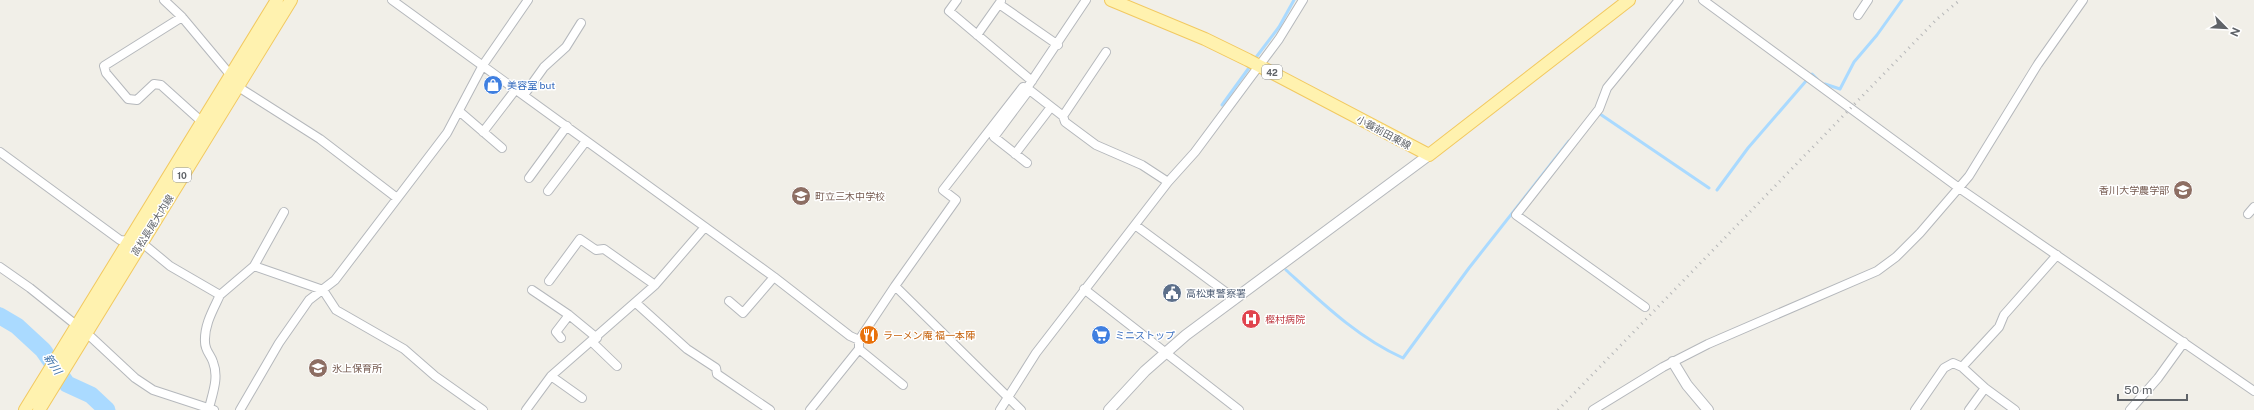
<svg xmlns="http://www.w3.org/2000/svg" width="2254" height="410" font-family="'Public Sans','Noto Sans JP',sans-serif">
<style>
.water{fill:#aadaff}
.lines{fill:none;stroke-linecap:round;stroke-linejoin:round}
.stream{stroke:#aadaff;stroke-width:3}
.river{stroke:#aadaff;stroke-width:17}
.minor-casing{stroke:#b5b8bc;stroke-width:10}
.tertiary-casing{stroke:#b5b8bc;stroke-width:12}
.primary-casing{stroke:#f2c960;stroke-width:14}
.minor{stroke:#fff;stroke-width:8}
.tertiary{stroke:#fff;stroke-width:10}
.primary{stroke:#fff2af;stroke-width:12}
.rail{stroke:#b6b7b8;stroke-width:3;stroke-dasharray:1 5;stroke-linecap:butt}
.labels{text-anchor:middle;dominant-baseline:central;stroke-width:3;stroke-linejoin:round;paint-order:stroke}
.shield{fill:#fff;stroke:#8f9295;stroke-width:1}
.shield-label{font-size:9px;font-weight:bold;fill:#5f6368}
.shop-label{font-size:10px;fill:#366cbe;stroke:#fff;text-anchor:start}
.street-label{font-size:10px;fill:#5f6368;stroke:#fff}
.education-label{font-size:10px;fill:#785e54;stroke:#fff;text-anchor:start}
.service-label{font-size:10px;fill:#4e5e75;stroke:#fff;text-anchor:start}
.health-label{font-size:10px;fill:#be3a42;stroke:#fff;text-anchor:start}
.food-label{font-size:10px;fill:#c56008;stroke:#fff;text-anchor:start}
.water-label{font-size:11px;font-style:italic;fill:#4174aa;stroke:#fff}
</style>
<rect width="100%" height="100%" fill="#f1efe8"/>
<path class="water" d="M0 307C9 312 16 326 26 327L33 335 48 345 42 355C34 342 15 324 0 321Z"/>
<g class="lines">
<path class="stream" d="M1254 60 1279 27 1294 0
M1812 74 1817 79
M1825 84 1840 89 1854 62 1877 35 1902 0
M1222 105 1251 65
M1600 114 1709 188
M1717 190 1748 148 1806 81
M1286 270C1321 302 1358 338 1403 358L1469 268 1569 141"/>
<path class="river" d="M0 316 17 326 43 350 67 384 91 395 107 410"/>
<g class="minor-casing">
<path id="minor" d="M164 0 182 17 243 90 320 139 397 198
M392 0 774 277 850 336 859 340 895 286 1021 410
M957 0 949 11 1032 81
M1703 0 1959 188 2254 391
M999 4 1058 45
M1858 15 1868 0
M182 17 104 66 106 73 128 99 137 100 154 84 161 85 201 121
M977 35 1001 1
M1027 88 1063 116 1106 52
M524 95 544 67 566 47 581 23
M459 111 502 148
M1063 116 1065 122 1096 145 1142 165 1168 182
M483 132 516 89
M0 152 120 240 141 242 170 266 220 295 254 266 323 290 336 310 404 349 435 376 483 410
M1015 154 1051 107
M1027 163 994 137 1029 90
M529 178 567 126
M548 191 586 141
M2248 214 2254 207
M1135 225 1235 299
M254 266 284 212
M0 267 30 288 91 337 135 378 153 390 214 410
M549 281 580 239 596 250 604 249 655 285
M895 286 956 200 943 190 1023 87 1027 88 1086 0
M1084 289 1239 410
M532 290 569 315 597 338
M729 301 743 313 774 277
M636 303 687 349 716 368 717 374 770 410
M1645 307 1516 215 1599 109 1607 88 1679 0
M561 338 556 332 569 315
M592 342 617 366
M859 349 903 385
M1962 367 1999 327 2004 315 2057 255
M551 376 582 398
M209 408C213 392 219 377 213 362 211 355 205 351 205 342 204 325 213 310 220 295
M240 410 279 343 309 300 335 280 447 133 483 65 528 0
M526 410 551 376 655 285 705 227
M810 410 859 349V340
M1000 410 1036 353 1168 182 1195 152 1279 39 1303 0
M1593 410 1663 367 1708 344 1877 271 1896 257 1920 233 1969 176 2038 64 2083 0
M1915 410 1944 368 1953 363 1962 367 1985 388 2015 410
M1969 410 1985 388
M2130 410 2158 378 2184 342"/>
</g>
<g class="tertiary-casing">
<path id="tertiary" d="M1673 362 1687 385 1708 410
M1109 410 1145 371 1186 335 1429 155"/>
</g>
<g class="primary-casing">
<path id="primary" d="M1111 0 1205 39 1248 60 1429 155 1629 0
M25 410 277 0
M39 410 291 0"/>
</g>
<use href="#minor" class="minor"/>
<use href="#tertiary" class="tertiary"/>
<use href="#primary" class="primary"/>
<path class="rail" d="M1558 410 1937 19 1960 0"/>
</g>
<defs>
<g id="shop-disc" transform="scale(1)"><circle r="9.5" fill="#3f7fe0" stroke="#fff"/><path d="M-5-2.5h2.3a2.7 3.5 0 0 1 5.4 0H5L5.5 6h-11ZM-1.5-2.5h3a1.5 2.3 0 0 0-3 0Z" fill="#fff"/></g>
<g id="university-disc" transform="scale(1)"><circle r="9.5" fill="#8d6e63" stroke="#fff"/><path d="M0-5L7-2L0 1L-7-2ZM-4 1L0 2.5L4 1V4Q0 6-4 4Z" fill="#fff"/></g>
<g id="school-disc" transform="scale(1)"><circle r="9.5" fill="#8d6e63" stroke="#fff"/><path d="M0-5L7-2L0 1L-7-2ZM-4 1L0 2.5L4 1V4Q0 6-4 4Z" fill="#fff"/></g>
<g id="civic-disc" transform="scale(1)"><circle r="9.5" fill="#5c6f8a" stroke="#fff"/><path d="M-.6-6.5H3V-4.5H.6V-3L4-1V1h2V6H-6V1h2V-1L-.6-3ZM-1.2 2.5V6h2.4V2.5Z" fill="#fff"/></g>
<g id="hospital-disc" transform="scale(1)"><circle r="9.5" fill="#e0444e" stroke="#fff"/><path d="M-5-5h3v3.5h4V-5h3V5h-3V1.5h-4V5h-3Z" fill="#fff"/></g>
<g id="restaurant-disc" transform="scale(1)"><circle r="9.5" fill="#e8710a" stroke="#fff"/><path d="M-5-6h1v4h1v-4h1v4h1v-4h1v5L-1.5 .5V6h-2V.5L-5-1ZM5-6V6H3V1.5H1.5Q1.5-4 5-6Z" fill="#fff"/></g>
<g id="supermarket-disc" transform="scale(1)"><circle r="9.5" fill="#3f7fe0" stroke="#fff"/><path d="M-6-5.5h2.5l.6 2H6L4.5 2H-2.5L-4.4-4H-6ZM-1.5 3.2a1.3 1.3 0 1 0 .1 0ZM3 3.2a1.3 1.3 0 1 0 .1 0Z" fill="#fff"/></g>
</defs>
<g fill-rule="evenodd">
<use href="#shop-disc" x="493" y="85"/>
<use href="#university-disc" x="2183" y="190"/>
<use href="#school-disc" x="801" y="196"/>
<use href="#civic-disc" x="1172" y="293"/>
<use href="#hospital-disc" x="1251" y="319"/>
<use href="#restaurant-disc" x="869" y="335"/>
<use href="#supermarket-disc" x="1101" y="335"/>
<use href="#school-disc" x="318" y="368"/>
</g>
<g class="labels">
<g class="shield">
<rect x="1262" y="65" width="20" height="14" rx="3"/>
<rect x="173" y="168" width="18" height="14" rx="3"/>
</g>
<g class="shield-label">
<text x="1272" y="72">42</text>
<text x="182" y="175">10</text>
</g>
<g class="shop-label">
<text x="507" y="85">美容室 but</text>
<text x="1115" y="335">ミニストップ</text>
</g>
<g class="street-label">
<text transform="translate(1384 132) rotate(28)">小蓑前田東線</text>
<text transform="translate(152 225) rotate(-58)">高松長尾大内線</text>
</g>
<g class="education-label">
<text x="2169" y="190" text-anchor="end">香川大学農学部</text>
<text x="815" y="196">町立三木中学校</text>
<text x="332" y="368">氷上保育所</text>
</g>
<g class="service-label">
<text x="1186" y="293">高松東警察署</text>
</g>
<g class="health-label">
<text x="1265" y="319">樫村病院</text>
</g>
<g class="food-label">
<text x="883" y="335">ラーメン庵 福一本陣</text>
</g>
<g class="water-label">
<text transform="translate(53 364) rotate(56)">新川</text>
</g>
</g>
<g transform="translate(2226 28) rotate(114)" stroke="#ffffff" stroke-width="3" paint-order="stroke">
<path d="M0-3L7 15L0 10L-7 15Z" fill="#5f6368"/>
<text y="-6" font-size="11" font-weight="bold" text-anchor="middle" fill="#5f6368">N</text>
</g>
<path d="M2118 394v6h69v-6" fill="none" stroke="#5f6368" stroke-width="2"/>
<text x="2124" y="394" font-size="12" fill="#5f6368" stroke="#ffffff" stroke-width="3" paint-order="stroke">50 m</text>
</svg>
